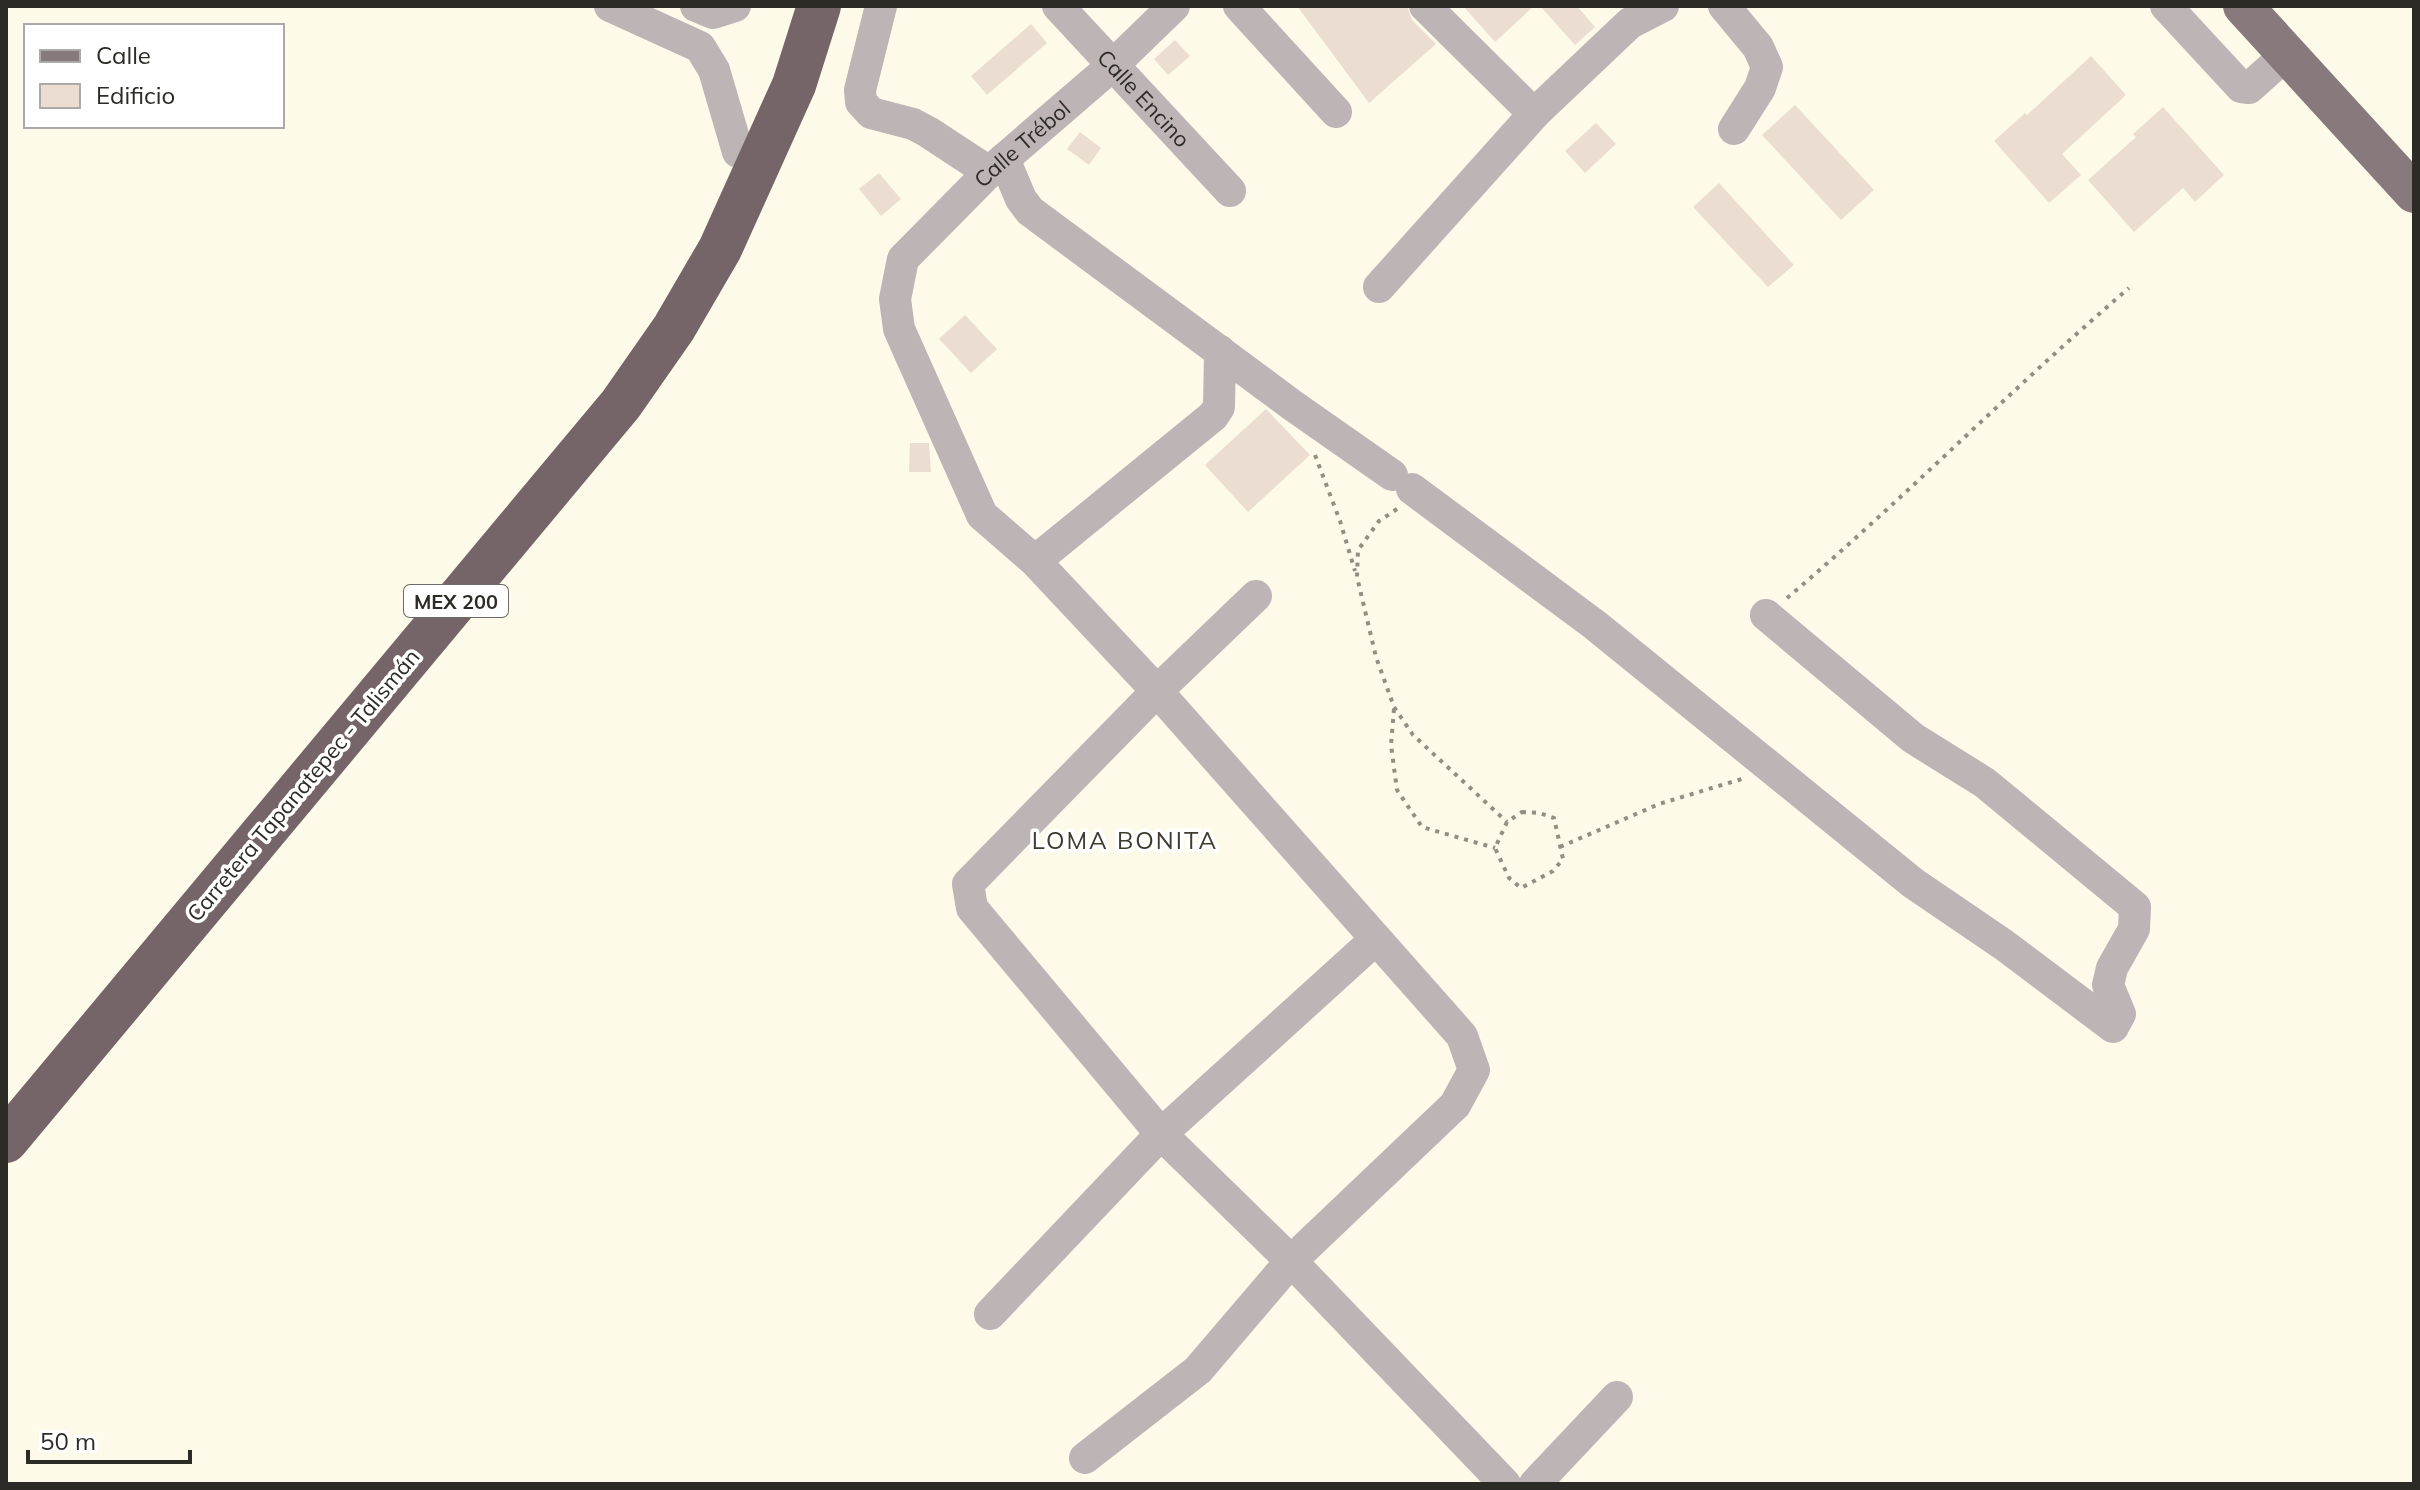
<svg xmlns="http://www.w3.org/2000/svg" width="2420" height="1490" font-family="Mulish,sans-serif">
<style>
.building{fill:#ebddd2}
.lines{fill:none;stroke-linecap:round;stroke-linejoin:round}
.path{stroke:#918f84;stroke-width:4;stroke-dasharray:4 6;stroke-linecap:butt}
.minor{stroke:#bcb4b5;stroke-width:32}
.major{stroke:#887a7c;stroke-width:40}
.highway{stroke:#766568;stroke-width:44}
.labels{text-anchor:middle;dominant-baseline:central;stroke-width:7;stroke-linejoin:round;paint-order:stroke}
.shield{fill:#fff;stroke:#6b6b66;stroke-width:2}
.shield-label{font-size:20px;font-weight:bold;fill:#2c2b25}
.street-label{font-size:22px;fill:#2c2b25;stroke:#fff}
.neighbourhood-label{font-size:24px;letter-spacing:2px;fill:#3f3c2f;stroke:#fff}
</style>
<rect width="100%" height="100%" fill="#fefaea"/>
<path class="building" d="M1297 6H1407L1412 20 1436 44 1369 103Z
M1463 6H1534L1495 42Z
M1540 6H1577L1595 27 1575 45Z
M1031 24 1047 43 987 95 971 76Z
M1175 40 1190 56 1168 75 1154 59Z
M2091 56 2126 95 2062 154 2081 175 2049 203 1994 141 2025 113 2027 115Z
M1795 105 1874 190 1841 220 1762 135Z
M2163 107 2224 175 2195 202 2183 188 2134 232 2088 180 2136 137 2133 134Z
M1596 123 1616 144 1585 173 1565 151Z
M1080 132 1101 148 1089 165 1067 149Z
M879 173 901 199 881 216 859 189Z
M1719 183 1794 265 1768 287 1693 207Z
M965 315 997 349 971 373 939 339Z
M1266 409 1310 455 1248 512 1205 465Z
M910 443H929L931 472H909Z"/>
<g class="lines">
<path class="path" d="M1315 455 1340 521 1355 571
M1397 509 1379 521 1358 550 1357 577 1376 657 1394 707 1413 735 1507 822
M1787 598C1904 499 2012 388 2129 288
M1394 709 1391 745 1397 790 1422 827 1495 848
M1522 812 1539 813 1554 818 1563 859 1553 871 1521 888 1509 878 1495 848 1507 822Z
M1560 847 1659 804 1745 778"/>
<g class="minor">
<path d="M610 6 700 47 714 70 738 152"/>
<path d="M696 6 713 13 735 6"/>
<path d="M881 6 860 90 861 102 871 113 913 124 928 132 989 172"/>
<path id="s1" d="M1058 6 1230 191"/>
<path d="M1239 6 1336 112"/>
<path d="M1425 6 1534 114"/>
<path d="M1724 6 1758 47 1767 67 1760 88 1734 129"/>
<path d="M2166 6 2241 87 2249 88 2287 54"/>
<path d="M1004 159 1021 199 1030 211 1292 405 1392 475"/>
<path d="M1379 287 1534 114 1630 23 1663 6"/>
<path d="M1412 489 1595 625 1913 883 2004 945 2113 1027 2120 1014 2108 985 2112 968 2134 929 2135 907 1985 783 1913 738 1766 615"/>
<path d="M1035 561 1213 416 1219 407 1220 351"/>
<path d="M1256 596 1157 691 968 884 972 908 1161 1134 1291 1261 1505 1484"/>
<path d="M990 1314 1161 1134 1376 939"/>
<path id="s2" d="M1085 1458 1198 1370 1291 1261 1455 1105 1474 1070 1462 1036 1157 691 1035 561 982 515 899 329 895 299 903 259 989 172 1112 66 1174 6"/>
<path d="M1535 1484 1617 1397"/>
</g>
<path class="major" d="M2243 6 2414 193"/>
<path class="highway" d="M6 1141 621 404 674 328 720 249 794 85 819 6"/>
</g>
<g class="labels">
<rect class="shield" x="404" y="585" width="104" height="32" rx="6"/>
<g class="shield-label">
<text x="456" y="601">MEX 200</text>
</g>
<g class="street-label">
<text stroke="none"><textPath href="#s1" startOffset="126">Calle Encino</textPath></text>
<text stroke="none"><textPath href="#s2" startOffset="1738">Calle Trébol</textPath></text>
<text transform="translate(303 785) rotate(-50)">Carretera Tapanatepec - Talismán</text>
</g>
<g class="neighbourhood-label">
<text x="1125" y="840">LOMA BONITA</text>
</g>
</g>
<rect width="2420" height="1490" fill="none" stroke="#2c2b25" stroke-width="16"/>
<rect x="24" y="24" width="260" height="104" fill="#ffffff" stroke="#abaaa8" stroke-width="2"/>
<rect x="40" y="50" width="40" height="12" fill="#887a7c" stroke="#abaaa8" stroke-width="2"/>
<text x="96" y="64" font-size="24" fill="#2c2b25">Calle</text>
<rect x="40" y="84" width="40" height="24" fill="#ebddd2" stroke="#abaaa8" stroke-width="2"/>
<text x="96" y="104" font-size="24" fill="#2c2b25">Edificio</text>
<path d="M28 1450v12h162v-12" fill="none" stroke="#2c2b25" stroke-width="4"/>
<text x="40" y="1450" font-size="24" fill="#2c2b25" stroke="#ffffff" stroke-width="6" paint-order="stroke">50 m</text>
</svg>
